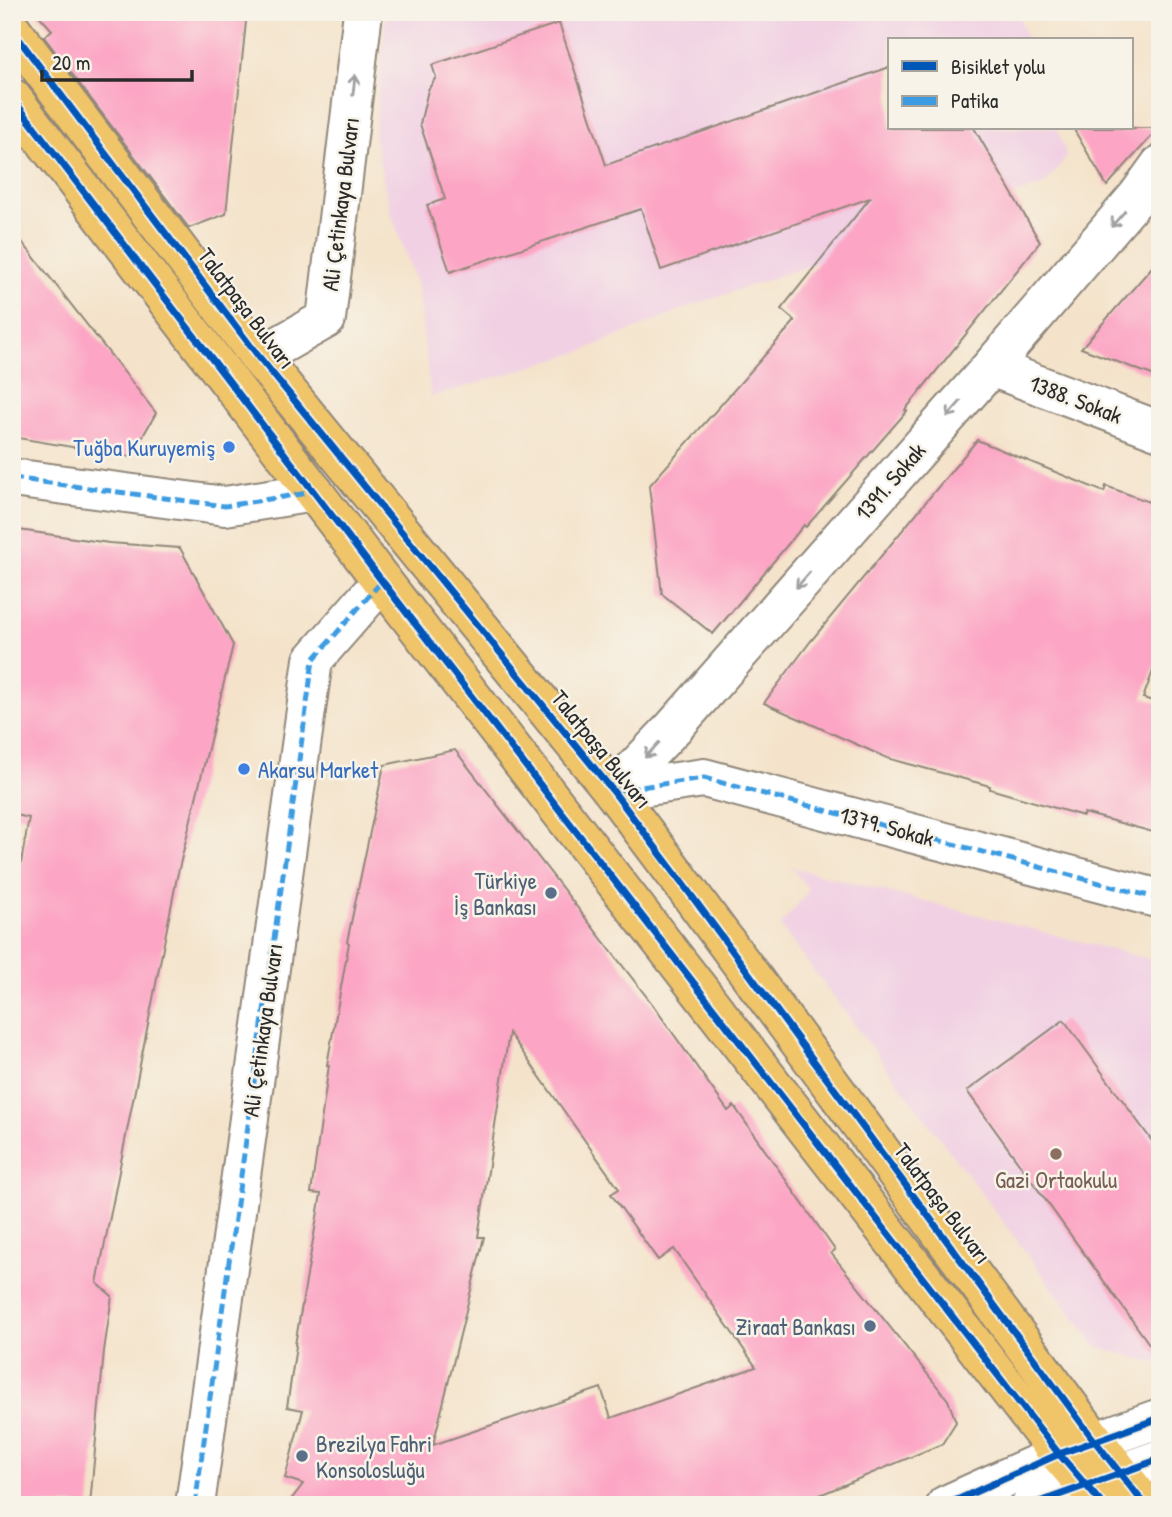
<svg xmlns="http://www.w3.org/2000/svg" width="1172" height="1517" font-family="'Patrick Hand',sans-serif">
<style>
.built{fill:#f1d0e3}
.building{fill:#fca5c4;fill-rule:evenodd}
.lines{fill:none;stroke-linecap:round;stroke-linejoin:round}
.minor-casing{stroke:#90877a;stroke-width:42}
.major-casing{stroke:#90877a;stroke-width:42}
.minor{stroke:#fff;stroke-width:38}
.major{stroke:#f0c469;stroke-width:38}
.quiet{stroke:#3d9ce1;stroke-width:5;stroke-dasharray:10 5;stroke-linecap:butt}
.cycleway-casing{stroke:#f7f3e8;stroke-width:11}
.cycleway{stroke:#0057b8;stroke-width:7}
.oneway{stroke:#a0a0a0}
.shop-dot{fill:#3f7fe0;stroke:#f7f3e8;stroke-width:2.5}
.service-dot{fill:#5c6f8a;stroke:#f7f3e8;stroke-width:2.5}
.education-dot{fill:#8d6e63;stroke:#f7f3e8;stroke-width:2.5}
.labels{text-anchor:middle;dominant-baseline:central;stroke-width:5;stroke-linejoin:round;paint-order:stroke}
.street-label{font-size:23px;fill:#2b2b2b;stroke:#f7f3e8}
.shop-label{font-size:23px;fill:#366cbe;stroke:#f7f3e8;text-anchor:end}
.service-label{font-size:23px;fill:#4e5e75;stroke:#f7f3e8;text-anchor:end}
.education-label{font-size:23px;fill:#785e54;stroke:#f7f3e8}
</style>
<rect width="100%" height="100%" fill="#f7f3e8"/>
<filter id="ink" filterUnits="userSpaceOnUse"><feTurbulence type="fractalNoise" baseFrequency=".0143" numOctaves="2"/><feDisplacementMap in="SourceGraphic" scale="14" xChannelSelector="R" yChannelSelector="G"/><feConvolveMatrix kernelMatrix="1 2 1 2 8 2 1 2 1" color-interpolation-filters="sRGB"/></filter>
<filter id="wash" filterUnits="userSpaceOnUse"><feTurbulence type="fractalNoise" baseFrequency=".00686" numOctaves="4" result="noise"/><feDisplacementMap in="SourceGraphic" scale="28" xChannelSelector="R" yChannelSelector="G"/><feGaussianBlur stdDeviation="1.57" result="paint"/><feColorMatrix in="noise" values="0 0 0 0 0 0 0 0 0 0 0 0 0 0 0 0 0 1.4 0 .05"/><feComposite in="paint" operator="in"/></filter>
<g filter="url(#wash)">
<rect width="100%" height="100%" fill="#f4e3ca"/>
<path class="built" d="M386 12H1018L1027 40H890V128H1057L1067 157 1044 185 691 306 582 351 431 397 417 286 390 210 374 136Z
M791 867 1160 962V1362L1155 1363 1097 1347 780 926 809 890Z"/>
<g id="blocks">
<path class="building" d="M36 12H247L226 214 189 228 44 37 52 30Z
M559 23 606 165 890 67V128H974L1040 242 905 410 907 411 806 527 804 525 713 634 662 594 649 486 795 321 781 309 870 198 661 270 641 209 450 272 427 205 445 199 420 124 428 90 436 77 432 65Z
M1073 128H1159L1107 186Z
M12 229 156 413 131 457 12 437Z
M1160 258V378L1081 348Z
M977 440 1104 492 1106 486 1160 506V652L1143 698 1160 703V834L1084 813 1083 816 990 789V786L887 758 764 703 810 642Z
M12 529 109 543 180 548 233 645 177 877 97 1283 112 1296 104 1351 90 1505H12V913L29 818 12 814Z
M455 750 653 1005 728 1111 734 1106 835 1250 831 1253 948 1400 956 1422 942 1444 796 1505H287L303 1484 285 1478 303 1410 287 1407 296 1346 295 1345 321 1194 311 1193 329 1065H327L349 943 347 942 384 765ZM509 1033 619 1189 611 1194 658 1260 674 1249 756 1367 611 1418 601 1388 433 1445 484 1237H478Z
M1064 1020 1160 1152V1359L967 1091Z"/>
</g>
</g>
<g filter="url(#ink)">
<use href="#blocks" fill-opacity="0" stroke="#90877a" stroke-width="2"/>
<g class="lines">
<g class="minor-casing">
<path id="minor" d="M259 357 326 319 363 12
M991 367 1160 431
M12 478 225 506 314 492
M613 791 674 727 991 367 1137 197 1160 165
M613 791 704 778 1160 899
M195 1505 313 660 382 581
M946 1505 1059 1454 1160 1418
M1031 1505 1160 1459"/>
</g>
<g class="major-casing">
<path id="major" d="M12 30 259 357 613 791 674 872 1094 1440 1145 1505
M12 98 382 581 1059 1454 1103 1505"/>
</g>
<use href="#minor" class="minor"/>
<use href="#major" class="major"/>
<path class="quiet" d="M12 478 225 506 314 492
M613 791 704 778 1160 899
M195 1505 313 660 382 581"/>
<g class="cycleway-casing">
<path id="cycleway" d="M12 30 259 357 613 791 674 872 1094 1440 1145 1505
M12 98 382 581 1059 1454 1103 1505
M946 1505 1059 1454 1160 1418
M1031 1505 1160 1459"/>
</g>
<use href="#cycleway" class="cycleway"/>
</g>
<defs><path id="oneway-shaft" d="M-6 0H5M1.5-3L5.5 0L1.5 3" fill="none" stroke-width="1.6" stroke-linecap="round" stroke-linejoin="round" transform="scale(1.75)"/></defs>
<g class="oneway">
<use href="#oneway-shaft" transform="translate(354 85) rotate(-83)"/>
<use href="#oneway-shaft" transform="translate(1118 219) rotate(131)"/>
<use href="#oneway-shaft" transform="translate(954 409) rotate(131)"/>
<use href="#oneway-shaft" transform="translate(803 580) rotate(131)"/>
<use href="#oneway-shaft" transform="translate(652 750) rotate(133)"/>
</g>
</g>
<g class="shop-dot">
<circle cx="229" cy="447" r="7"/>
<circle cx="244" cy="769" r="7"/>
</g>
<g class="service-dot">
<circle cx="551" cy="893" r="7"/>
<circle cx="870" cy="1326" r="7"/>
<circle cx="302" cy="1456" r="7"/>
</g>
<circle class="education-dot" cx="1056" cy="1154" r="7"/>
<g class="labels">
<g class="street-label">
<text transform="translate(340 204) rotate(-83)">Ali Çetinkaya Bulvarı</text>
<text transform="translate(247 308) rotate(53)">Talatpaşa Bulvarı</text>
<text transform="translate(1076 399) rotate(21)">1388. Sokak</text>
<text transform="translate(890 481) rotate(-49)">1391. Sokak</text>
<text transform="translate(602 749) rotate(51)">Talatpaşa Bulvarı</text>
<text transform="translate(887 826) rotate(15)">1379. Sokak</text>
<text transform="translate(262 1030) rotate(-82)">Ali Çetinkaya Bulvarı</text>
<text transform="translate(943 1203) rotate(53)">Talatpaşa Bulvarı</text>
</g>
<g class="shop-label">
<text x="215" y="447">Tuğba Kuruyemiş</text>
<text x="258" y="769" text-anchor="start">Akarsu Market</text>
</g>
<g class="service-label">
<text x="537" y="880">Türkiye<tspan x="537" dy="26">İş Bankası</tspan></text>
<text x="856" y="1326">Ziraat Bankası</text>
<text x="316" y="1443" text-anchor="start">Brezilya Fahri<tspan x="316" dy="26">Konsolosluğu</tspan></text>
</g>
<g class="education-label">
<text x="1056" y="1179">Gazi Ortaokulu</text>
</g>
</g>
<rect width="1172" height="1517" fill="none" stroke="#f7f3e8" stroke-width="42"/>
<rect x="888" y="38" width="245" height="91" fill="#f7f3e8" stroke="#a5a39c" stroke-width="2"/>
<rect x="902" y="61" width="35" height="10" fill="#0057b8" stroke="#a5a39c" stroke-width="2"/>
<text x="951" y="74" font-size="21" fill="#2b2b2b">Bisiklet yolu</text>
<rect x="902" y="96" width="35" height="10" fill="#3d9ce1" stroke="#a5a39c" stroke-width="2"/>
<text x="951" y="108" font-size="21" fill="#2b2b2b">Patika</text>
<path d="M42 70v10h150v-10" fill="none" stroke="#2b2b2b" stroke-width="3.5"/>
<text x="52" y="70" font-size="21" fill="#2b2b2b" stroke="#f7f3e8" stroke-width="5" paint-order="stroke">20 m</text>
</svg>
